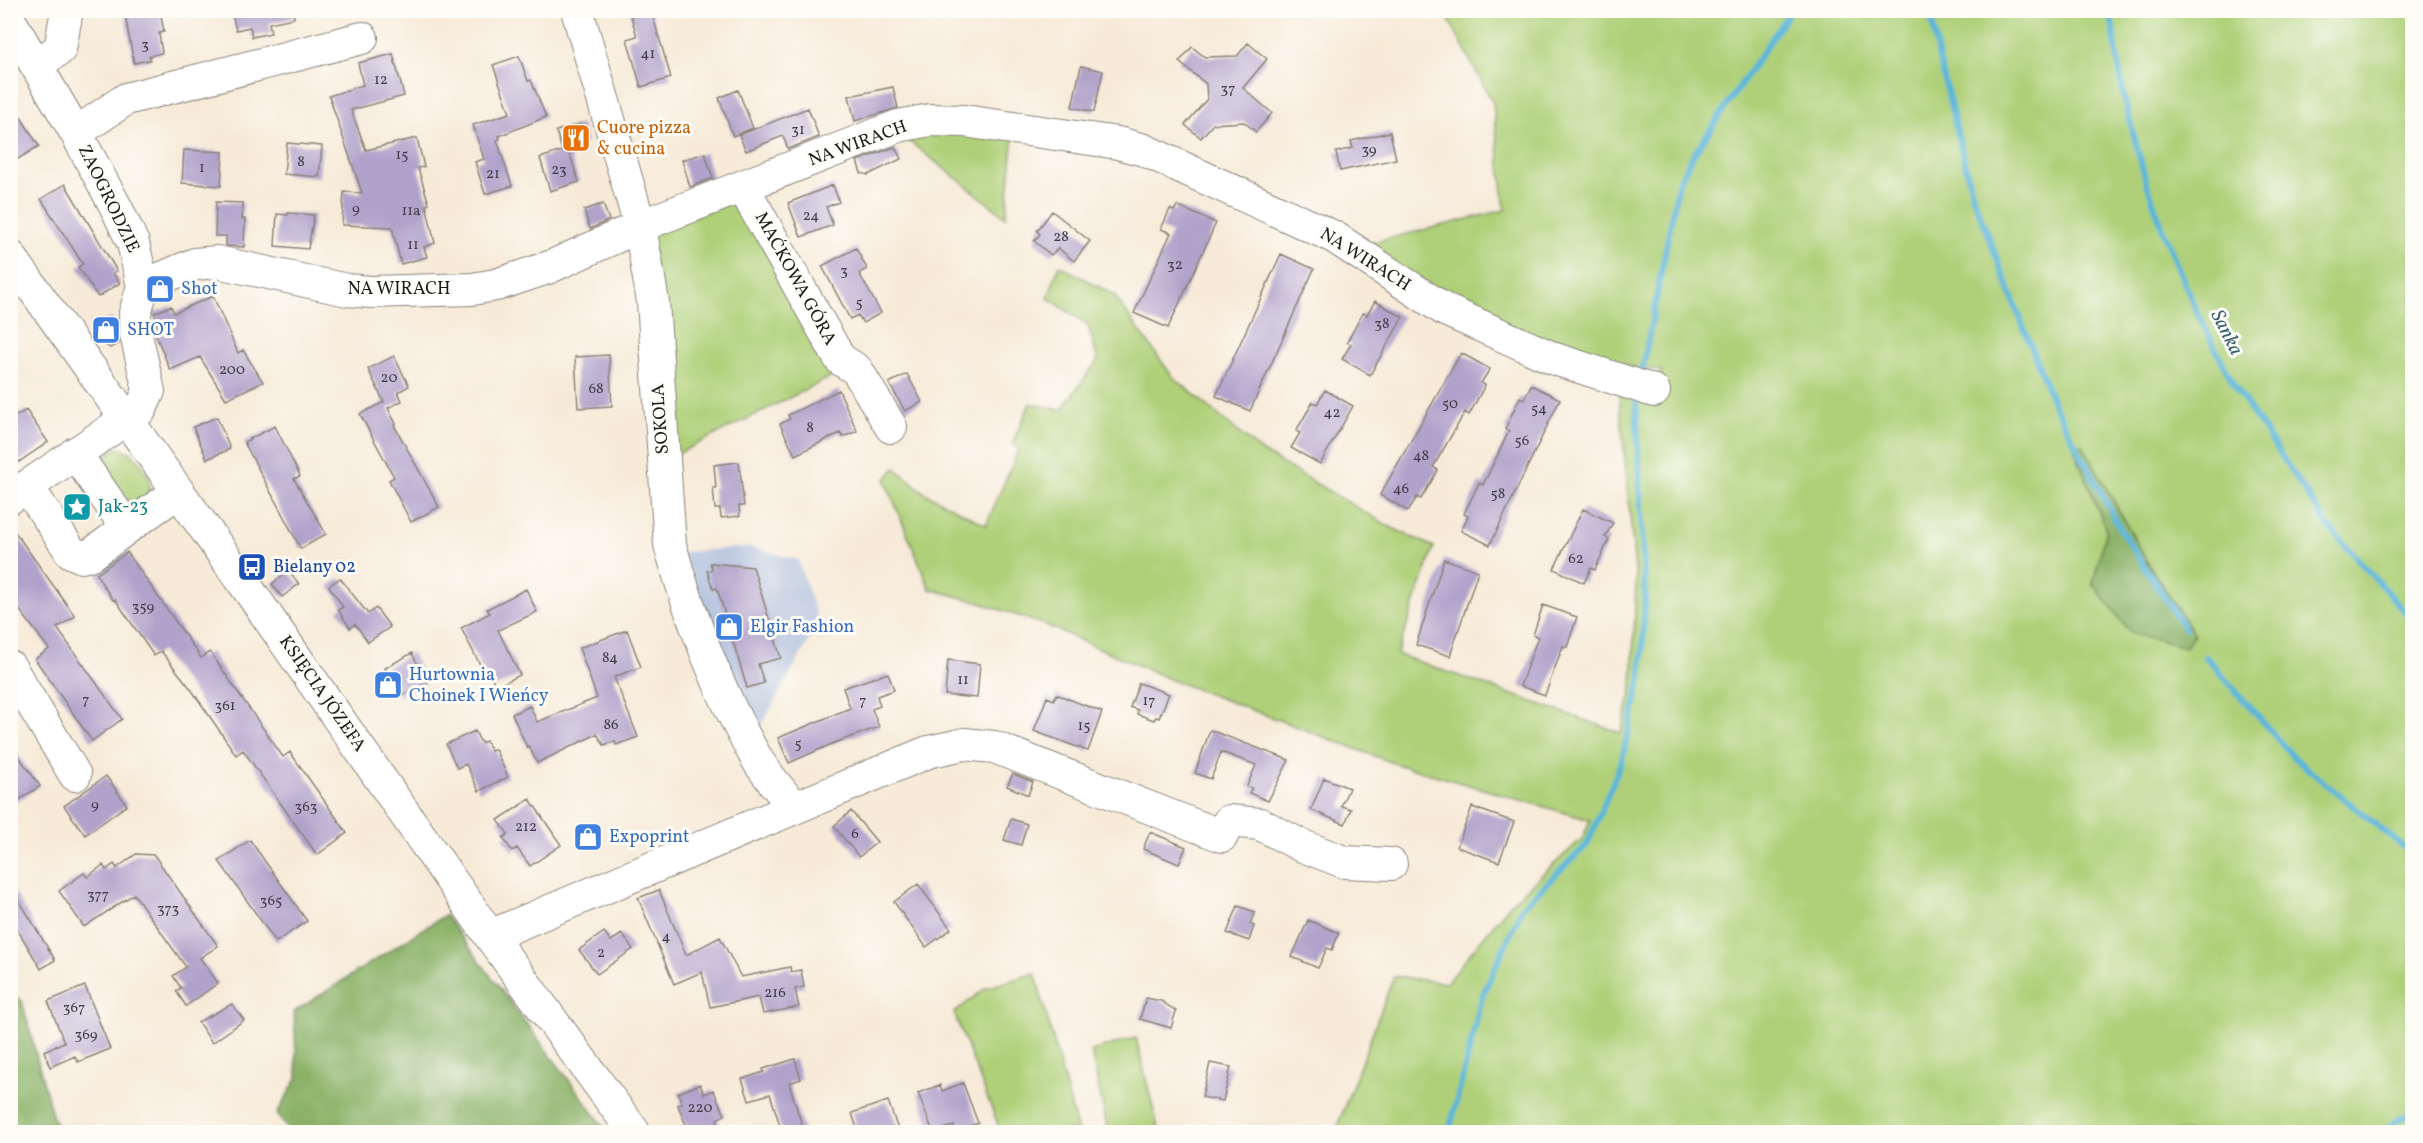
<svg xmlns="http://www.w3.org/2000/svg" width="2423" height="1143" font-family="Vollkorn,serif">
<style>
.industrial{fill:#b7c5de}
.green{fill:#afd078;stroke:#66764a;stroke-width:1.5;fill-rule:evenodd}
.forest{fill:#8bb268;stroke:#546742;stroke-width:1.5}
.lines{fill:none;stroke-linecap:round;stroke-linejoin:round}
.stream{stroke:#5bb6d9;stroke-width:6}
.building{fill:#b0a2cb}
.minor-casing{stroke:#8a837a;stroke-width:34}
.minor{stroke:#fff;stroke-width:32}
.labels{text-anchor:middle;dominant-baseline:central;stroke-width:6;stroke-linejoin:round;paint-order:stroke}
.number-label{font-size:15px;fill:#413e48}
.food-label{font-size:18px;fill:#c56008;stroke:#fdfcf7;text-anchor:start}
.street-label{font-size:18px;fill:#1c1c1c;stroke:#fdfcf7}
.shop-label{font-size:18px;fill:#366cbe;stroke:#fdfcf7;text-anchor:start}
.culture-label{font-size:18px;fill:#0d838f;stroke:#fdfcf7;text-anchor:start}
.transit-label{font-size:18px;fill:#164399;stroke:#fdfcf7;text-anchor:start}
.water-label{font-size:20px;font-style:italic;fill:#386171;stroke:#fdfcf7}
</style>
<rect width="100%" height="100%" fill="#fdfcf7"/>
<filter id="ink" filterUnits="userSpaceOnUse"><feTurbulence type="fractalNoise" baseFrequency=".0167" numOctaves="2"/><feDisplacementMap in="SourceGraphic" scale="12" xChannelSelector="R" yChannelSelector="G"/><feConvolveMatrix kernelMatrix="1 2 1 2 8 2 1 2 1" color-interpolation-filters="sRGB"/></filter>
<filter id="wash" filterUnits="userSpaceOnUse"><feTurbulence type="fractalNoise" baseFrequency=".008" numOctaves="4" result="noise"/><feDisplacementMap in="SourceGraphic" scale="24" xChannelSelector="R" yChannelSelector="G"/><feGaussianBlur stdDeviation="1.35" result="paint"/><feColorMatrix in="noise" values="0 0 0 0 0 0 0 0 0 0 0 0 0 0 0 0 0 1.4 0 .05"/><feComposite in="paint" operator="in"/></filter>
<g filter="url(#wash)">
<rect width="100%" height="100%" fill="#f7ead8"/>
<path class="industrial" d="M750 547 798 560 819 623 751 743 682 552Z"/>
<path class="green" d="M1444 11H2412V1132H1335L1394 976 1446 983 1512 902 1583 838 1590 820 1396 764 1172 680 1048 626 975 601 930 589 885 480 895 468 925 493 986 525 1019 449 1012 444 1030 403 1061 410 1098 360 1088 325 1048 298 1059 265 1114 295 1172 376 1262 452 1392 528 1434 547 1397 654 1621 733 1632 689 1636 580 1619 395 1644 399 1662 371 1556 354 1464 311 1366 244 1505 210 1493 103ZM2074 448 2194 635 2093 585 2106 530Z
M1014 133 1006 217 900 134Z
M728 203 749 211 839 373 671 457 652 233Z
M118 448C139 449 167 496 136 501 132 502 125 501 122 498 114 491 107 475 101 466L104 456Z
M1035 973 1078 1132H1001L954 1013 986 988Z
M1136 1038 1159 1132H1108L1091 1051Z"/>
<path class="forest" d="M2082 443 2150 567 2194 634 2185 647 2131 633 2093 584 2106 530 2074 448Z
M445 915 608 1132H290L277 1114 297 1078 294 1012Z
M11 994 22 1001 52 1115 60 1132H11Z"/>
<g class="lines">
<path class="stream" d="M1930 10 1937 50 1973 197 2053 403 2122 532 2185 629
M2110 10 2124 98 2145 178 2165 236 2194 306 2234 385 2328 526 2412 620
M1642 372 1678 185 1690 160 1791 10
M2206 657 2294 758 2412 854
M1449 1132 1483 994 1523 906 1587 845 1621 763 1641 678 1645 597 1636 399
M2386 1132 2395 1121 2412 1113"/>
</g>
<g id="blocks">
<path class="building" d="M124 10H160L164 32 159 33 162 53 149 56 150 60 134 63Z
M231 10H293L294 18 269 23 271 33 252 37 250 27 236 30Z
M629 10H651L671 78 641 87 627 39 637 36Z
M1248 43 1267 59 1243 88 1272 113 1256 132 1244 122 1213 124 1201 138 1185 125 1207 99 1206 84 1179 62 1192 47 1205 57 1237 56Z
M393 54 404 96 351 110 366 150 417 138 424 167 418 168 429 204 426 205 435 243 424 247 427 257 401 264 392 227 342 225 344 192 362 193 329 96 363 85 358 63Z
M519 56 528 81 531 80 546 117 499 136 500 139 497 140 512 186 485 194 475 162 484 159 473 125 510 113 493 65Z
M1081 66 1103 71 1094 112 1072 107Z
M893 87 898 108 855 121 849 96Z
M738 90 753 128 733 136 719 98Z
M10 100 39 146 10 164Z
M808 108 819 137 788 149 783 136 746 151 739 135Z
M581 124 587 143 562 150 556 131Z
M1390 132 1396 159 1340 171 1336 152 1353 148 1351 141Z
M287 143 322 146 319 177 284 174Z
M895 147 901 159 868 175 861 173 857 161Z
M568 149 579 182 550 191 540 158Z
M184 150 223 152 221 186 182 183Z
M705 153 713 178 690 187 682 160Z
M65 184 117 271 113 273 120 283 98 297 78 267 83 264 41 199Z
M833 185 839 202 826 207 833 225 801 237 788 203Z
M216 202 243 203 242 219H245L244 247 226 246V236H215Z
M603 204 609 220 590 229 584 210Z
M1177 206 1216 223 1168 328 1134 313 1171 233 1161 229 1170 209 1174 211Z
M1052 211 1090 241 1074 261 1058 248 1051 255 1034 241 1040 234 1037 231Z
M288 213 314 215 308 249 275 246 277 214 288 215Z
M856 248 867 269 859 273 881 313 863 323 858 315 850 319 822 266Z
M1281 254 1314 269 1250 411 1216 396Z
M213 296 238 353 243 350 263 382 226 399 200 357 170 370 153 328V325L158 323 154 313 171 306 174 313Z
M1375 301 1403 317 1370 375 1342 359 1351 344 1347 342 1363 313 1367 315Z
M111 318 117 330 119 343 110 348 102 343 93 327Z
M1461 353 1490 369 1481 383 1485 385 1469 415 1465 412 1433 467 1438 470 1421 499 1417 497 1408 511 1380 495Z
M609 355 612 406 578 408 575 357Z
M394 356 409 386 398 392 402 401 388 408 396 424 394 425 439 507 411 522 389 480 394 477 360 414 384 402 368 369Z
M907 374 922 402 905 411 889 383Z
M1531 385 1560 399 1490 545 1461 531 1468 516 1464 514 1479 483 1483 485 1509 431 1505 429 1520 397 1524 399Z
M839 390 857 431 843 437 840 433 795 455 780 424 790 419 788 415Z
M1325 390 1353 406 1320 464 1291 448 1300 433 1296 431 1313 402 1317 404Z
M26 410 48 442 10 468V420Z
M217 417 230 449 207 459 193 427Z
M275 426 300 476 294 479 326 534 301 549 244 442Z
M739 462 744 506H739L740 516 721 518 720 509H715L713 488H716L714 465Z
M1583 509 1613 523 1605 537 1609 539 1595 570 1591 568 1584 583 1554 569Z
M10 525 75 616 57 628 122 719 92 741 35 659 49 649 10 597Z
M127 552 201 658 210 652 283 757 290 752 347 833 317 855 243 750 236 755 191 689 161 651 154 656 115 599 113 600 101 582 97 574Z
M1444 559 1478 571 1450 656 1416 645Z
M710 563 753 567 781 658 758 664 764 683 747 688 717 588 713 589 707 571 712 569Z
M289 571 299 584 282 597 272 584Z
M340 578 368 614 376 608 390 627 368 642 355 624 350 628 338 610 343 607 329 586Z
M526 589 537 612 498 630 520 675 496 687 490 674 486 676 461 628 490 613 487 609Z
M1543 605 1577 617 1567 647 1563 646 1545 695 1520 686 1538 637 1533 635Z
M627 630 641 667 614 677 638 737 616 745 615 741 604 745 597 734 537 763 529 746 527 747 512 714 530 706 537 722 597 698 579 648Z
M412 653 427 683 400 696 385 668Z
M948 660 980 664 977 698 945 695Z
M888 673 894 690 877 696 880 706 872 709 879 727 834 743 789 763 778 738 850 708 843 688Z
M1139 683 1169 694 1159 718 1156 717 1154 720 1137 714 1138 710 1130 707Z
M1056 694 1102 712 1088 751 1034 731 1047 697 1054 700Z
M1210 730 1289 760 1268 801 1249 793 1252 788 1247 786 1256 765 1221 752 1211 779 1195 773Z
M475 731 481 743 486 741 491 751 495 749 508 777 479 791 466 764 457 768 446 744Z
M10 744 40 786 10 806Z
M1013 774 1033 782 1028 795 1007 786Z
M106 776 127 805 85 835 64 806Z
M1324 778 1349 788 1341 806 1351 809 1345 824 1311 810Z
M530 799 561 845 530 866 517 848 512 851 503 838 508 834 498 820Z
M1472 807 1514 822 1499 862 1457 847Z
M851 811 877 842 859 857 834 826Z
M1011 819 1027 824 1021 845 1004 840Z
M1150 832 1186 847 1179 864 1143 849Z
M250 840 307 921 276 942 219 861Z
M136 854 154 855 218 946 200 958 218 983 186 1006 176 991 181 988 173 976 186 967 134 894 84 927 59 891 84 873 87 877 103 865 106 870 114 864 117 868Z
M918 884 951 929 926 947 894 902Z
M10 885 55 960 41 969 10 917Z
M659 890 686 955 720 937 741 977 790 967 791 972 801 970 804 987 795 989 799 1007 763 1014 759 997 710 1007 702 972 674 984 638 898Z
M1238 906 1255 912 1250 924 1254 926 1249 941 1227 933Z
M1308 920 1339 933 1332 950 1327 948 1318 968 1292 957Z
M604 932 611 941 622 934 633 949 597 974 579 950Z
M85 986 110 1049 78 1062 75 1056 50 1067 44 1051 64 1042 48 1001Z
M1146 998 1161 1001 1176 1011 1171 1028 1140 1019Z
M232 1004 244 1020 212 1043 198 1022Z
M795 1059 801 1079 789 1083 804 1132H782L770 1094 749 1100 742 1079 764 1072 763 1069Z
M1210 1063 1231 1067 1223 1101 1202 1097Z
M963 1083 978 1123 956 1131 954 1126 933 1132 918 1093 940 1085 942 1091Z
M700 1084 704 1094 713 1090 725 1115 717 1119 723 1132H690L686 1125 678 1105 682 1103 678 1093Z
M888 1101 899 1132H858L852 1113Z"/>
</g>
</g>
<g filter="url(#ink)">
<use href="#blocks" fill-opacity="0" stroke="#8a837a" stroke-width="1.5"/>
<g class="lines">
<g class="minor-casing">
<path id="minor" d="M577 10 640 226 653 302 670 545C690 617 720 695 757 759 767 776 782 792 794 807
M10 21 76 133 117 209 133 243 143 286 135 313V330L149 391 141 409 10 498
M37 64 60 49 67 10
M76 133 126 99 362 38
M743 187 840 359 857 370 891 427
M10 256 253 596 490 936 634 1132
M143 286 195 264 217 262 347 290 370 292 472 289 496 285 550 267 640 226 898 126 930 120 964 121 1118 143 1144 150 1334 237 1445 310 1555 359 1654 391
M75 453 127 528 178 492
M27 486 71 552 82 557 92 554 127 528
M10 667 75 775
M490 936 928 752 964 744 994 747 1222 836 1229 821 1260 824 1300 845 1344 862 1391 864"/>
</g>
<use href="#minor" class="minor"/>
</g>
</g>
<defs>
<g id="restaurant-square" transform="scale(1.5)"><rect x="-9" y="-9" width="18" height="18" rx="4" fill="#e8710a" stroke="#fdfcf7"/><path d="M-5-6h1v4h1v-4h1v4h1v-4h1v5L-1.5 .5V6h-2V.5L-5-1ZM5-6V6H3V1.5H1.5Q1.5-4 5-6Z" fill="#fff"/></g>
<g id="shop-square" transform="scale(1.5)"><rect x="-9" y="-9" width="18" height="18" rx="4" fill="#3f7fe0" stroke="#fdfcf7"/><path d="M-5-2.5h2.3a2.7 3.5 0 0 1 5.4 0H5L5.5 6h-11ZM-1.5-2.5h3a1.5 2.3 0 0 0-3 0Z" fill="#fff"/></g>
<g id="sight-square" transform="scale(1.5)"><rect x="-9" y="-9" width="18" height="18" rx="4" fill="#0f9aa8" stroke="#fdfcf7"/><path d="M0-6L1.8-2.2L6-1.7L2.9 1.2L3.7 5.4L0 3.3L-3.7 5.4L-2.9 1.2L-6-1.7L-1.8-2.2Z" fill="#fff"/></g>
<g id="bus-square" transform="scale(1.5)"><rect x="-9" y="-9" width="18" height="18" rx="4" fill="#1a4fb4" stroke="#fdfcf7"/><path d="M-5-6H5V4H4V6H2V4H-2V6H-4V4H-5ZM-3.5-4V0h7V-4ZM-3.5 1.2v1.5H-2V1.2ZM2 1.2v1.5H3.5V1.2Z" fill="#fff"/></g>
</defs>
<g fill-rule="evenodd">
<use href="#restaurant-square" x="576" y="138"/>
<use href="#shop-square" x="160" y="289"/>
<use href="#shop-square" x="106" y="330"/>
<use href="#sight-square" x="77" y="507"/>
<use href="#bus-square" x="252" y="567"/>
<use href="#shop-square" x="729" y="627"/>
<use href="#shop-square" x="388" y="685"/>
<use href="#shop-square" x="588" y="837"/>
</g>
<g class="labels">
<g class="number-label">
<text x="145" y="45">3</text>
<text x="648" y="54">41</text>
<text x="381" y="80">12</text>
<text x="1228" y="89">37</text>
<text x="798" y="130">31</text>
<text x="1369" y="150">39</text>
<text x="402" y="155">15</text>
<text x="301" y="162">8</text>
<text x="202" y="168">1</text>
<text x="559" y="170">23</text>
<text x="493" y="174">21</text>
<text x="356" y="209">9</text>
<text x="411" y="211">11a</text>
<text x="811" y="216">24</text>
<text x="1061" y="237">28</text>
<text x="413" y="245">11</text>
<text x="1175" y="265">32</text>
<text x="844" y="271">3</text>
<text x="859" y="303">5</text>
<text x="1382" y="324">38</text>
<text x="232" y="370">200</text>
<text x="389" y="378">20</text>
<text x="596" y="389">68</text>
<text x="1450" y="404">50</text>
<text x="1539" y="409">54</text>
<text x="1332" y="413">42</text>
<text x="810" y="428">8</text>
<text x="1522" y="441">56</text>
<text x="1421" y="456">48</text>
<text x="1401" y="489">46</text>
<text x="1498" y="494">58</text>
<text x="1576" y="559">62</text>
<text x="143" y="607">359</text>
<text x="610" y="658">84</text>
<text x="963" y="680">11</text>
<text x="86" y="700">7</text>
<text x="863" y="701">7</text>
<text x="1149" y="701">17</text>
<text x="225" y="706">361</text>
<text x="611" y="725">86</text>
<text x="1084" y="726">15</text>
<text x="798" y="744">5</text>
<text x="95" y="805">9</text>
<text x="306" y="807">363</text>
<text x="526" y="827">212</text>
<text x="855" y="834">6</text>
<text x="98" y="895">377</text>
<text x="271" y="901">365</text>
<text x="168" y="909">373</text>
<text x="666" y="937">4</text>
<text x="601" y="953">2</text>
<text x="775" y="993">216</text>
<text x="74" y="1008">367</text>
<text x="86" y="1035">369</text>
<text x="700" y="1108">220</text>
</g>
<g class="food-label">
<text x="597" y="128">Cuore pizza<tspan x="597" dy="21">&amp; cucina</tspan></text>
</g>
<g class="street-label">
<text transform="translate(858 144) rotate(-20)">NA WIRACH</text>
<text transform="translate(108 199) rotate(64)">ZAOGRODZIE</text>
<text transform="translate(1365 260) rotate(32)">NA WIRACH</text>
<text transform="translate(795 279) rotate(61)">MAĆKOWA GÓRA</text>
<text x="399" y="289">NA WIRACH</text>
<text transform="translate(661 419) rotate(-94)">SOKOLA</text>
<text transform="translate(322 694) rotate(55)">KSIĘCIA JÓZEFA</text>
</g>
<g class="shop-label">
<text x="181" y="289">Shot</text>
<text x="127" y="330">SHOT</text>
<text x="750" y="627">Elgir Fashion</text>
<text x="409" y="675">Hurtownia<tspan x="409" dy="21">Choinek I Wieńcy</tspan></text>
<text x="609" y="837">Expoprint</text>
</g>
<g class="culture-label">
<text x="98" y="507">Jak-23</text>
</g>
<g class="transit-label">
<text x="273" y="567">Bielany 02</text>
</g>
<g class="water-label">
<text transform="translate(2226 333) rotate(63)">Sanka</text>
</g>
</g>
<rect width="2423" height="1143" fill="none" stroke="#fdfcf7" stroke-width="36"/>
</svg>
